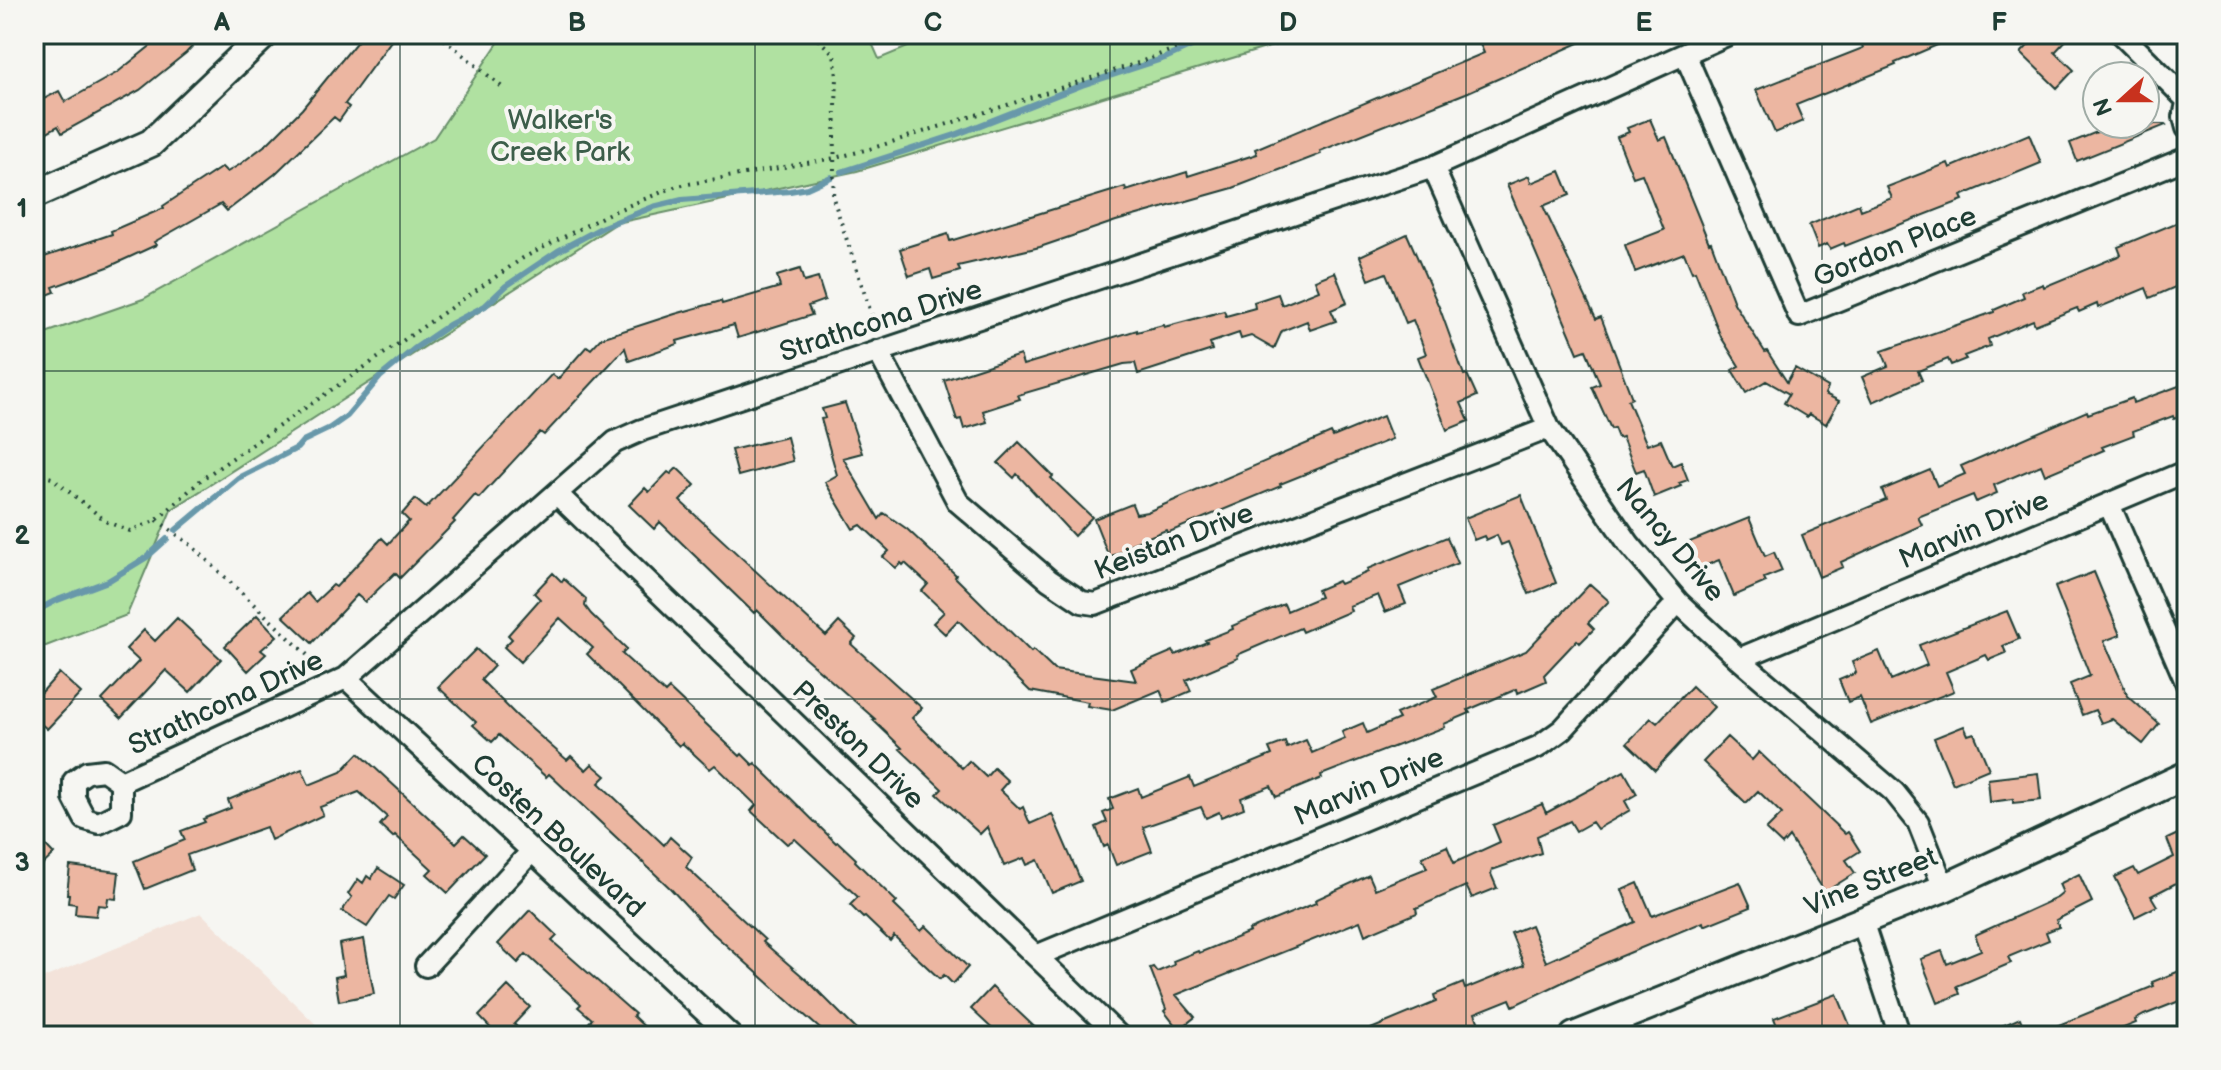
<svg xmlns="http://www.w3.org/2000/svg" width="2221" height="1070" font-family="'Balsamiq Sans',sans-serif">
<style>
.built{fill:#f3e3da}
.green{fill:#b0e1a1;stroke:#688f6a;stroke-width:2}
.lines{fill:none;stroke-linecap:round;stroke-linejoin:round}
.stream{stroke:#6798aa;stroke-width:6}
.building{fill:#ecb6a1;stroke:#1f3d34;stroke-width:2}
.minor-casing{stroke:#1f3d34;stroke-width:26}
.tertiary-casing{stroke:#1f3d34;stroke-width:32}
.path{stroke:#1f3d34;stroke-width:4;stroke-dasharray:2 6;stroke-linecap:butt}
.minor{stroke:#f6f6f2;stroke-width:20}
.tertiary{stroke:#f6f6f2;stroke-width:26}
.grid{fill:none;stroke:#1f3d34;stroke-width:2;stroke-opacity:0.55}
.labels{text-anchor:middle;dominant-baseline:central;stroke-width:8;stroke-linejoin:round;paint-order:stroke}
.park-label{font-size:28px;fill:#3c5e4a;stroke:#f6f6f2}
.street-label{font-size:28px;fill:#1f3d34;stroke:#f6f6f2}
.neatline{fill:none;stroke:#1f3d34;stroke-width:3}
.grid-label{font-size:26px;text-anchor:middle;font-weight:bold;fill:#1f3d34}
</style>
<rect width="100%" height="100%" fill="#f6f6f2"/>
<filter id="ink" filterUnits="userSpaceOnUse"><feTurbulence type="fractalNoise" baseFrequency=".0125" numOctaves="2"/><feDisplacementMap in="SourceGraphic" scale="16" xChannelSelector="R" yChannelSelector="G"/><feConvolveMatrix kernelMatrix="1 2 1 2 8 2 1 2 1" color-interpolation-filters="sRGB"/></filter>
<g filter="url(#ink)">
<path class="built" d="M201 913 328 1036H34V982Z"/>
<path class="green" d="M504 34H868L879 59 939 34H1312L857 171 617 223 171 510 127 615 46 646 34 645V337L143 299 434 138Z"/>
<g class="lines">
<path class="stream" d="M841 172 955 135 1082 85 1165 58 1218 34
M176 530 238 478 297 448 303 441 330 428 347 416 380 377 414 349 449 325 485 306 506 286 558 251 603 227 653 207 682 200 790 191 807 188 831 177
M34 612 55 601 108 581 147 557 167 539"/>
</g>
<path class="building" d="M147 34H204L186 53 140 90 62 133 58 126 34 139V104L59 91 65 102 118 72 154 43Z
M363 34H396L345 104 349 107 339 121 334 117 275 174 227 211 221 204 154 242 156 245 108 267 53 287 55 292 34 300V266L40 263 38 259 112 234 111 231 164 208 163 206 222 167 227 172 239 165 268 143 302 109Z
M1504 34 1597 35 1466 93 1320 151 1321 154 1233 188 1116 221 1040 247 958 266 960 271 933 279 930 269 909 276 900 249 948 234 950 241 1125 187 1126 191 1187 172 1188 176 1257 154 1255 149 1484 53 1480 44Z
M1888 34H1963L1895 63 1896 65 1796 105 1803 121 1775 133 1756 90 1863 48 1862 45Z
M2039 34H2072L2055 52 2074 70 2057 88 2021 53Z
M1650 119 1659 140 1666 137 1709 243 1711 242 1734 303 1765 352 1767 351 1787 382 1795 368 1828 387 1825 394 1839 401 1826 424 1809 414 1807 417 1784 403 1789 394 1766 381 1746 393 1732 370 1739 366 1721 337 1695 271 1692 272 1684 253 1635 272 1625 245 1664 230 1642 174 1633 177 1617 137 1629 132 1627 128Z
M2094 124H2165L2166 125 2077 161 2070 143 2097 132Z
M2029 134 2041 163 1961 196 1963 200 1845 246 1844 243 1830 249 1827 244 1818 248 1809 225 1859 204 1861 210 1892 198 1887 187 1948 163 1950 168Z
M1560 171 1570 195 1543 206 1596 319 1601 317 1632 398 1628 400 1647 445 1661 440 1672 466 1681 462 1688 480 1679 483 1681 486 1654 497 1644 469 1636 472 1622 437 1618 438 1614 428 1611 429 1592 387 1600 384 1586 350 1578 353 1507 185 1529 176 1531 183Z
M2178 222 2187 242V268L2175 273 2180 285 2150 298 2146 288 2098 308 2097 304 2079 312 2077 308 2035 325 2033 320 1988 339 1990 346 1964 356 1966 359 1951 365 1948 359 1918 371 1922 380 1873 402 1862 377 1888 366 1882 351 1994 312V310L2024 297 2022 292 2043 284 2044 287 2121 255 2118 247Z
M1407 234 1440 309 1464 375 1467 374 1477 396 1461 403 1469 421 1447 430 1418 357 1426 354 1413 320 1406 323 1386 273 1369 280 1360 256Z
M800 269 804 282 818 278 825 300 808 306 812 315 738 338 734 325 677 341 678 344 629 361 625 348 544 435 540 432 479 498 475 495 453 520 455 522 400 578 395 573 365 602 357 595 312 643 283 616 307 593 315 602 333 585 336 587 382 538 388 544 409 521 402 514 415 499 426 508 552 374 558 379 587 346 591 349 601 338 675 314 721 301 722 304 780 287 777 276Z
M1335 272 1347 303 1331 310 1336 321 1310 330 1307 321 1282 331 1274 349 1251 336 1241 339 1239 333 1210 343 1212 350 1138 374 1135 363 1124 364 1018 395 1020 399 983 411 987 422 964 429 961 419 957 420 944 380 1020 355 1023 365 1137 330V332L1163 325 1164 327 1224 311 1226 316 1255 308 1254 302 1278 294 1282 305 1319 290 1315 280Z
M2187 383V414L2174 419 2173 416 2133 431 2134 435 2102 447 2104 450 2045 475 2041 465 1994 485 1997 493 1976 502 1973 495 1918 517 1922 525 1841 562 1843 567 1819 577 1802 535 1886 500 1882 490 1930 470 1937 486 1965 474 1961 466 2087 411 2088 414 2132 398 2133 403Z
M845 403 862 453 843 458 879 519 884 513 907 529 956 575 955 577 1031 652 1033 650 1054 670 1136 681 1131 669 1173 651 1175 655 1207 642 1205 640 1233 629 1232 626 1284 604 1287 611 1320 597 1317 590 1338 581 1340 584 1368 572 1367 569 1447 537 1458 563 1399 587 1406 604 1385 612 1378 595 1349 606 1351 611 1302 632 1300 628 1237 655 1238 658 1186 680 1191 691 1165 702 1160 690 1112 710 1087 706 1088 702 1030 691 958 620 945 634 933 623 944 612 922 591 928 584 905 563 903 565 901 563 896 568 883 557 889 551 861 525 853 529 825 482 837 475 821 419 825 418 822 409Z
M1383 416 1392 439 1280 484 1281 486 1167 533 1166 530 1128 545 1130 548 1109 557 1094 519 1132 504 1136 514 1147 512 1331 433 1333 437Z
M787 437 793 461 738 476 731 450Z
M1019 442 1053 476 1051 478 1092 517 1074 536 1017 474 1014 478 998 463Z
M677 468 695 485 680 501 826 636 839 622 856 638 851 644 922 708 912 718 962 768 969 761 986 777 994 768 1008 781 1000 790 1020 809 1023 807 1030 824 1052 814 1081 881 1052 893 1038 860 1027 865 1024 858 1004 866 987 827 980 834 937 794 942 789 900 749 902 748 873 720 875 719 802 655 757 610 754 613 660 522 654 529 629 505 645 488 649 492 668 472 671 474Z
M1521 495 1556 583 1529 594 1508 542 1501 545 1497 535 1486 540 1484 536 1474 540 1465 518Z
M1749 518 1765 556 1774 552 1782 571 1764 578 1766 582 1734 596 1719 560 1697 569 1687 543Z
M2094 572 2120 635 2104 641 2128 696 2159 724 2143 744 2112 719 2101 723 2095 710 2082 715 2070 684 2090 676 2055 587Z
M553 573 562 582 564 579 586 599 585 606 591 614 627 649 622 654 665 693 669 689 740 756 742 754 753 765 755 763 836 843 838 842 856 859 855 861 897 902 894 905 921 931 926 926 968 967 953 984 944 975 940 979 894 936 890 941 865 917 863 918 850 905 858 897 795 839 787 844 751 811 756 805 715 765 710 769 682 743 679 746 587 654 593 648 560 618 520 662 504 647 512 639 508 635 540 599 534 593Z
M1590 584 1609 601 1588 623 1594 629 1580 643 1577 640 1544 675 1546 681 1518 693 1517 689 1468 710 1470 713 1444 724 1445 727 1321 775 1322 778 1276 797 1271 786 1241 798 1244 808 1221 817 1219 812 1206 818 1201 807 1143 827 1152 851 1116 865 1108 845 1104 847 1096 827 1107 822 1103 813 1113 809 1109 799 1138 788 1141 797 1190 777 1194 787 1272 755 1269 748 1285 742 1287 748 1306 740 1312 753 1345 739 1342 732 1363 723 1367 733 1399 719 1396 714 1437 697 1433 689 1526 651Z
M2007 611 2019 639 2003 646 2006 653 1989 660 1986 655 1946 672 1954 691 1871 724 1860 697 1848 702 1839 680 1856 673 1852 662 1879 651 1891 680 1927 665 1919 645Z
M257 615 277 636 261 650 266 654 248 671 225 646Z
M177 618 221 659 190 692 166 670 121 718 102 700 139 661 126 649 144 630 155 641Z
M476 649 494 666 481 680 517 716 567 760 571 756 586 770 592 764 606 776 599 783 664 845 670 837 692 857 686 867 765 940 763 942 808 981 863 1036H828L707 928 670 888 549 774 546 777 499 735 492 742 473 725 476 722 438 687Z
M59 673 81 693 47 729 34 718V685L42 692Z
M1692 686 1714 707 1655 770 1627 743 1651 718 1657 723Z
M1964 726 1968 735 1974 733 1989 769 1953 784 1934 738Z
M1727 737 1752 760 1759 752 1845 834 1848 832 1860 851 1846 860 1855 873 1825 892 1789 837 1782 845 1766 830 1782 814 1758 791 1746 803 1703 762Z
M359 753 456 843 464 835 485 854 448 893 427 874 432 869 395 835 393 837 380 825 387 817 359 792 320 807 323 815 271 840 266 827 187 855 192 870 145 889 134 861 185 840 181 831 205 822 203 819 231 808 228 800 302 769 309 785 341 772Z
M1624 771 1637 794 1625 801 1630 810 1597 829 1592 822 1576 831 1570 821 1537 836 1541 853 1492 870 1491 874 1497 888 1472 898 1466 886 1416 908 1417 913 1365 935 1360 921 1176 995 1195 1017 1179 1030 1164 1011 1166 1009 1150 968 1153 967 1157 972 1174 965 1173 961 1198 951 1199 953 1250 932 1249 930 1316 903 1315 900 1369 875 1375 889 1427 868 1422 857 1447 846 1454 863 1500 842 1493 825 1542 804 1546 813Z
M2038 773 2041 800 2013 803V799L1990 802 1988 779Z
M34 833 54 854 34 873Z
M2180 833 2182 839 2187 837V886L2184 879 2151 896 2157 906 2135 917 2115 877 2134 868 2138 875 2174 857 2167 839Z
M70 866 119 872 116 899 108 898 107 906 98 905 96 916 75 914 76 904 68 903 69 894H67Z
M378 868 404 885 394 899 389 896 367 927 342 911 352 897 348 894 358 879 363 883 367 876 371 879Z
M2079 874 2092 902 2056 920 2059 927 2046 932 2049 940 2008 957 2011 963 1957 986 1960 994 1938 1003 1921 959 1942 951 1947 964 1981 950 1975 935 2057 898 2063 893 2059 884Z
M1740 882 1751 907 1704 926 1703 922 1586 971 1513 1006 1510 999 1475 1013 1479 1024 1449 1036H1354L1436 1002 1434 995 1463 983 1465 989 1524 965 1511 933 1531 925 1546 962 1635 922 1622 890 1638 883 1652 916Z
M530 910 557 936 552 941 635 1014 633 1016 654 1036H599L587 1025 592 1019 578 1007 581 1004 526 954 518 963 498 944Z
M364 939 374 994 339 1001 335 977 344 975 339 944Z
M2187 968V998L2144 1015 2135 1020 2136 1023 2104 1036H2032L2154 986 2152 982Z
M508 986 530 1007 514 1024 526 1036H498L479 1016Z
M992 987 1044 1036H1000L971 1009Z
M1837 994 1851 1028 1847 1030 1850 1036H1781L1774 1018Z
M2020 1018 2027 1036H1979Z"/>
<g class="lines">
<g class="minor-casing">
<path id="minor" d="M2121 34 2187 100
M1685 54 1799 316 2187 158
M2187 103 2184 117 2187 128
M1433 167 1549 428 1629 544 1678 602 1739 659 1894 792 1918 822 1944 888
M878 351 958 502 1049 580 1082 602 1095 604 1549 428
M558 495 1119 1036
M2109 504 2187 684
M1739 659 2187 471
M346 678 731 1036
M121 782V812L99 823 85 819 74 798V781L87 772 104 770 121 782 346 678 615 442 642 430 1433 167 1729 34
M1862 921 1900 1036
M1036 956 1538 747 1563 729 1678 602
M426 966 532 851"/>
</g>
<g class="tertiary-casing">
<path id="tertiary" d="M34 195 151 143 265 34
M1574 1036 1944 888 2187 775"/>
</g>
<path class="path" d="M438 34 502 87
M812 34 834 54 837 77 833 198 877 331
M34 473 52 478 107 522 130 531 157 520 202 479 523 258 608 214 677 186 835 158 873 148 1135 64 1213 34
M157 520 191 545 321 668"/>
<use href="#minor" class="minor"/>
<use href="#tertiary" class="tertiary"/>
</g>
</g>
<path class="grid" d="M400 34V1036M755 34V1036M1110 34V1036M1466 34V1036M1822 34V1036M34 371H2187M34 699H2187"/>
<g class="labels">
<g class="park-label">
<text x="560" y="120">Walker's<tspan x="560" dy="32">Creek Park</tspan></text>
</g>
<g class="street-label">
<text transform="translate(1895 247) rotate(-22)">Gordon Place</text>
<text transform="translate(881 321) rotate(-18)">Strathcona Drive</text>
<text transform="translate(1974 530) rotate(-23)">Marvin Drive</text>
<text transform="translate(1670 540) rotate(50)">Nancy Drive</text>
<text transform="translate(1174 542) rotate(-21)">Keistan Drive</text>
<text transform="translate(226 703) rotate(-25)">Strathcona Drive</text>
<text transform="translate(858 745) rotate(44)">Preston Drive</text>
<text transform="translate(1369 787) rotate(-23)">Marvin Drive</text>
<text transform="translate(558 836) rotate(43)">Costen Boulevard</text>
<text transform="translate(1871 882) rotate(-22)">Vine Street</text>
</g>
</g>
<rect width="2221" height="1070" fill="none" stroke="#f6f6f2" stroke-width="88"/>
<g transform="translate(2121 100) rotate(249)"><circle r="38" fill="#f6f6f2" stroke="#a0aca6" stroke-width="2"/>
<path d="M0-6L14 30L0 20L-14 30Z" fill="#c8321e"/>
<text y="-12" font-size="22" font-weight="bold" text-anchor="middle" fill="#1f3d34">N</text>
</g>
<rect x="44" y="44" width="2133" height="982" class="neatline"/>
<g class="grid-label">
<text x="222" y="31">A</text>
<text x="577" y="31">B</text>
<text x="933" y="31">C</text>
<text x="1288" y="31">D</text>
<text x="1644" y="31">E</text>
<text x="1999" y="31">F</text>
<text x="22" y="217">1</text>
<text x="22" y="544">2</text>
<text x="22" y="871">3</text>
</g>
</svg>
